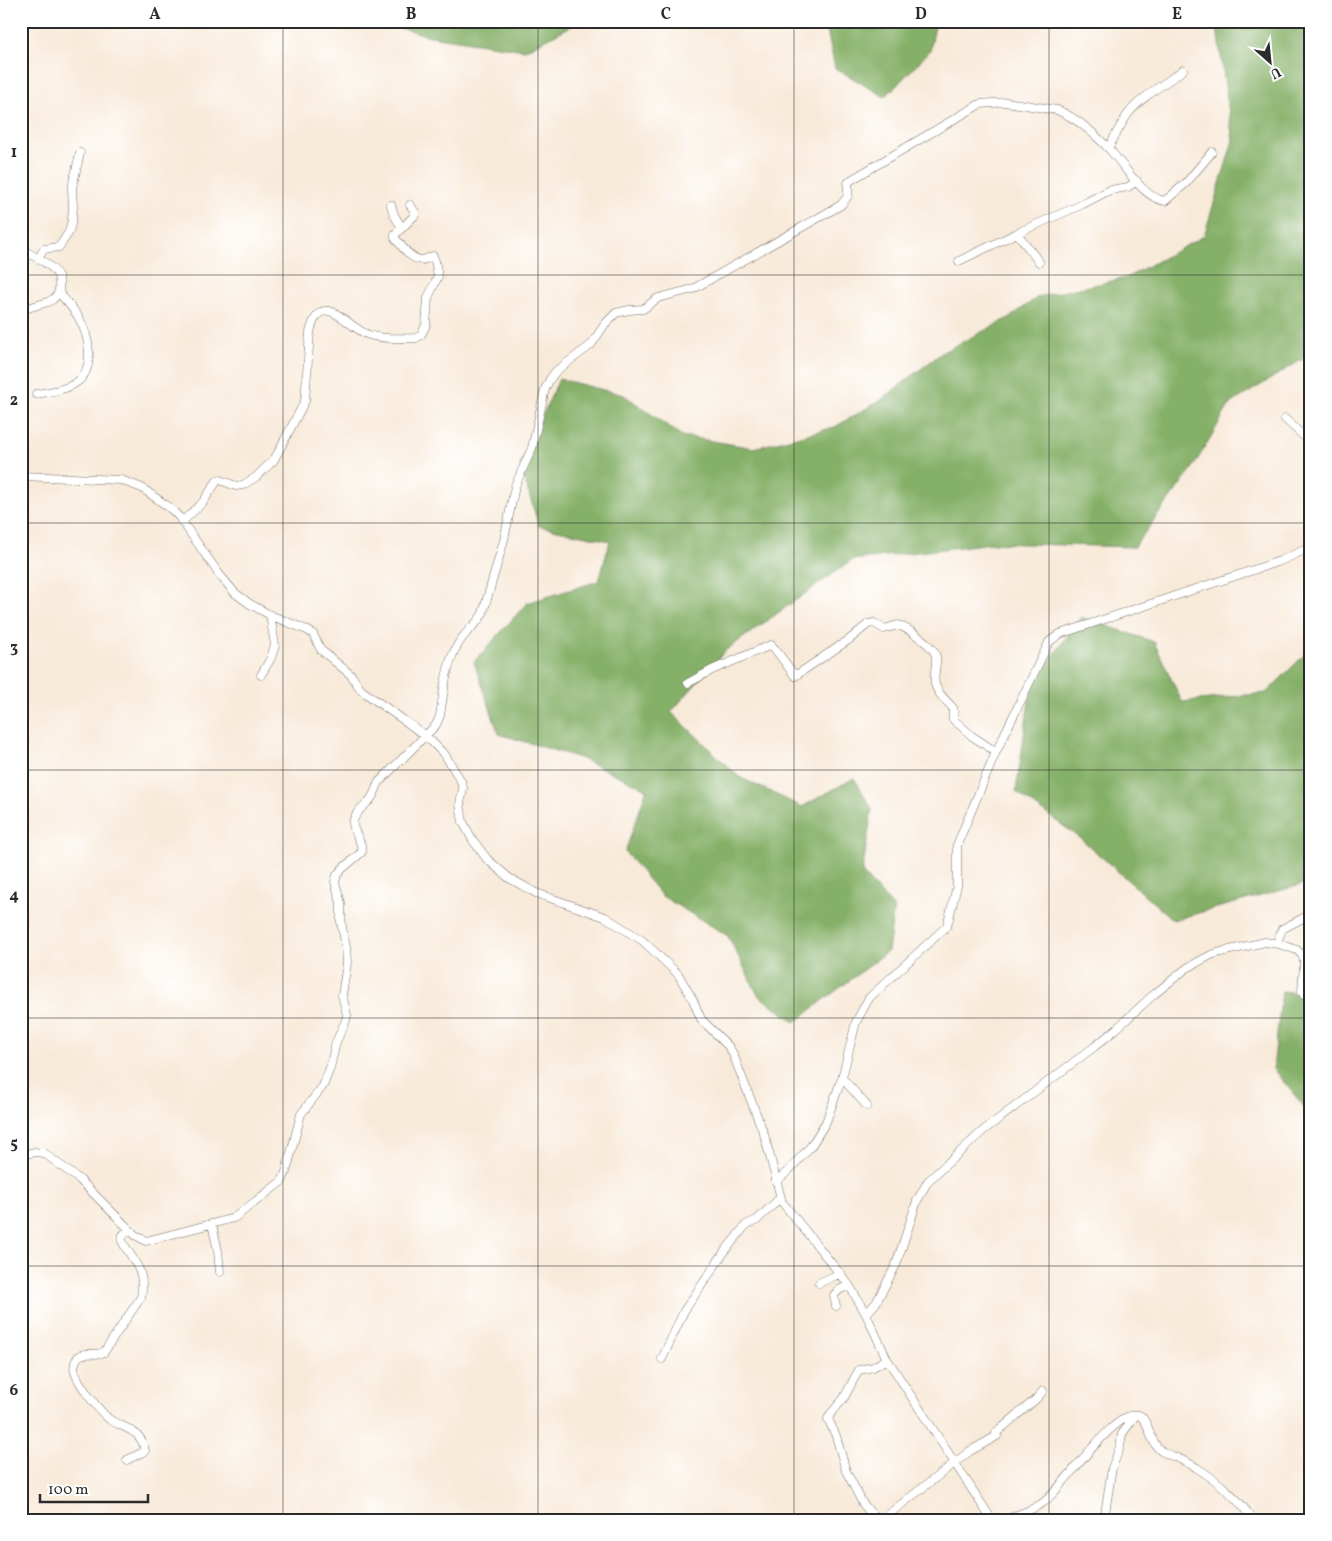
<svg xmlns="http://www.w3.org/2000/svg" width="1332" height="1541" font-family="Vollkorn,serif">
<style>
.forest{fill:#85b068;stroke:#586e4a}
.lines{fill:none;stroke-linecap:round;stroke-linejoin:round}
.street-casing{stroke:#736e68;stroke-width:9}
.street{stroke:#fff;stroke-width:8}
.grid{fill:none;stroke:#2b2b2b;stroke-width:1;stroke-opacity:0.55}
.neatline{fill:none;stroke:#2b2b2b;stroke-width:2}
.grid-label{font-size:16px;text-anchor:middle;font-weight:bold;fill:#2b2b2b}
</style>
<rect width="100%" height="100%" fill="#fff"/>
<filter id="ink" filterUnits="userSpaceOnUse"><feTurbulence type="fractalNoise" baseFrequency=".02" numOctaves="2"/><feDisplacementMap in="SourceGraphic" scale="10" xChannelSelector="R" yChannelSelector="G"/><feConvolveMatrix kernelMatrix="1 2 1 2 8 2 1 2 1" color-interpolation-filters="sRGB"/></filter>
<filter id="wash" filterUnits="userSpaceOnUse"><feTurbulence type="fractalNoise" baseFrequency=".0096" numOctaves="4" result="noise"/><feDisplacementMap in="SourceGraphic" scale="20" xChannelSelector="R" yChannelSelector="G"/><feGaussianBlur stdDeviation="1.12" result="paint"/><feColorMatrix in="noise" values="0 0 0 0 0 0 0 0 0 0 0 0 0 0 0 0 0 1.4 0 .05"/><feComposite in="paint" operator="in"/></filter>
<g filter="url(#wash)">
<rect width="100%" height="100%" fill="#f8ead9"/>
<path class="forest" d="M375 21H581L525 50 430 36Z
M825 21H936L930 51 885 97 835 68Z
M1216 21H1311V354L1230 404 1192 469 1134 547 992 543 852 560 726 650 671 712 739 777 802 807 854 778 872 809 862 873 894 908 888 951 795 1022 758 995 728 936 662 896 625 852 647 789 580 758 499 734 474 662 527 603 599 581 610 541 539 526 520 465 559 379 624 395 682 436 754 448 835 427 881 400 943 352 1009 318 1038 297 1126 278 1204 236 1233 141Z
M1081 617 1154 642 1182 702 1266 693 1311 648V882L1173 920 1079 837 1016 792 1031 687Z
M1282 991 1311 995V1115L1273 1069Z"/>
</g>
<g filter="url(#ink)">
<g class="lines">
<g class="street-casing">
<path id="street" d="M1108 148C1115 137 1121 124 1128 114 1142 96 1165 84 1183 70
M391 205 394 215 402 228
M1017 233 1039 262
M21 249C33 256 52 264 58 276 60 281 59 288 59 293L53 299 48 302 21 310
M38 259 44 249 59 247 69 232 72 220 73 207 72 188 80 153
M959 261 1017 233 1083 204 1110 190 1128 187 1137 181
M36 394C49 392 66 390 77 382 96 368 89 336 79 318 74 309 66 301 59 293
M1285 419 1311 443
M21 476 121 480 142 488 170 508 179 517 219 574 235 593 250 604 270 615 307 630 313 634 321 650 351 675 361 690 426 736 445 755 461 781 463 788 460 804 463 822 472 839 487 859 509 878 536 893 605 917 643 941 678 974 693 1000 701 1019 729 1047 733 1054 764 1134 782 1202 849 1285 866 1314 887 1359 992 1520
M182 522 203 502 217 481 220 480 236 486 243 485 256 477 274 460 305 401 310 332C322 286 347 328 369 335 384 340 402 338 416 338L421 335 426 325 428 298 438 276 435 261 433 256C430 257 425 260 421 260 410 259 401 245 395 238V235L415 215V212L410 205
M261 675 271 658 275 645 270 615
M688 683 712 670 771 645 775 649 795 676 850 639 868 624 874 623 884 629 898 625C909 629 935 646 936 657 937 666 933 675 935 684 938 695 946 700 953 708V719L972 736 996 752
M1277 943 1282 929 1311 914
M842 1078 867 1106
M21 1159 27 1154 34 1152 44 1153 80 1180 135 1235 146 1241 234 1218 282 1181 286 1172 301 1114 323 1086 330 1068 336 1042 346 1020 347 1015 342 995 347 963 346 947 341 922V903L335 882 337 875 342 869 362 852C363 841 352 832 353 822 355 812 364 806 370 800 375 794 376 788 379 782L436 725 440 716C444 690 446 658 463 637 470 628 478 623 483 613L504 540 515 486 532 448 545 389 550 379 556 371 591 345 605 324 616 313 629 310 643 309 658 298 693 289 841 205 848 196V183L851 180 980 104 1006 102 1057 110C1077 118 1095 134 1109 149 1125 166 1143 198 1165 201L1186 183 1212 152
M776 1182 790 1169 811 1146 826 1122 842 1078 856 1022 869 998 947 926 957 886V845L996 752 1049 642 1060 634 1280 561 1311 547
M212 1224 218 1251 220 1272
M819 1283 841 1273
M836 1306 834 1295 839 1290 849 1285
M866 1314 876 1303 896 1265 917 1201 928 1181 984 1130 1094 1047 1115 1030 1152 996 1187 968 1211 955 1221 952 1265 942 1279 944 1297 950 1303 956 1304 963 1302 992 1305 995 1311 997
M662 1359 684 1311 725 1251 746 1225 757 1220 780 1198
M127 1460 145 1451C144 1446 142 1440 139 1437 132 1428 117 1425 109 1419 99 1411 81 1387 76 1375 73 1369 74 1362 78 1357 85 1350 96 1357 104 1352L141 1297C146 1270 134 1263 122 1241L123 1235 129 1229
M877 1520 863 1504 846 1471 836 1436 828 1419 830 1415 844 1398 856 1375 859 1370 873 1367 887 1359
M881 1520 970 1451 997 1436 996 1433 1036 1399 1043 1391
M1006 1520C1018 1514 1034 1510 1044 1502 1064 1487 1113 1411 1138 1415 1149 1417 1149 1445 1163 1452 1174 1457 1187 1461 1197 1468 1218 1481 1240 1500 1253 1520
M1104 1520 1112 1468 1120 1447 1122 1434 1135 1416"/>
</g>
<use href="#street" class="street"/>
</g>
</g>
<path class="grid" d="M283 21V1520M538 21V1520M794 21V1520M1049 21V1520M21 275H1311M21 523H1311M21 770H1311M21 1018H1311M21 1266H1311"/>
<rect width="1332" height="1541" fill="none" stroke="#fff" stroke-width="55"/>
<g transform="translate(1270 62) rotate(153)" stroke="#ffffff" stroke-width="4" paint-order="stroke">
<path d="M0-4L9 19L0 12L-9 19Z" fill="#2b2b2b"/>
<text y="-8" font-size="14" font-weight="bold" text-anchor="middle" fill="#2b2b2b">U</text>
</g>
<path d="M40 1494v8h108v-8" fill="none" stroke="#2b2b2b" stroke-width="2.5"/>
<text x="48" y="1494" font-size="15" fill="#2b2b2b" stroke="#ffffff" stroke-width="4" paint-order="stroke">100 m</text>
<rect x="28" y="28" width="1276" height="1486" class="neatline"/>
<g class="grid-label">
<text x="155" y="19">A</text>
<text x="411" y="19">B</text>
<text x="666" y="19">C</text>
<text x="921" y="19">D</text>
<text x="1177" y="19">E</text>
<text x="14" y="157">1</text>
<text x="14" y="405">2</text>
<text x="14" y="652">3</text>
<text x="14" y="900">4</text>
<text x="14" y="1148">5</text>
<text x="14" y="1395">6</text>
</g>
</svg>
